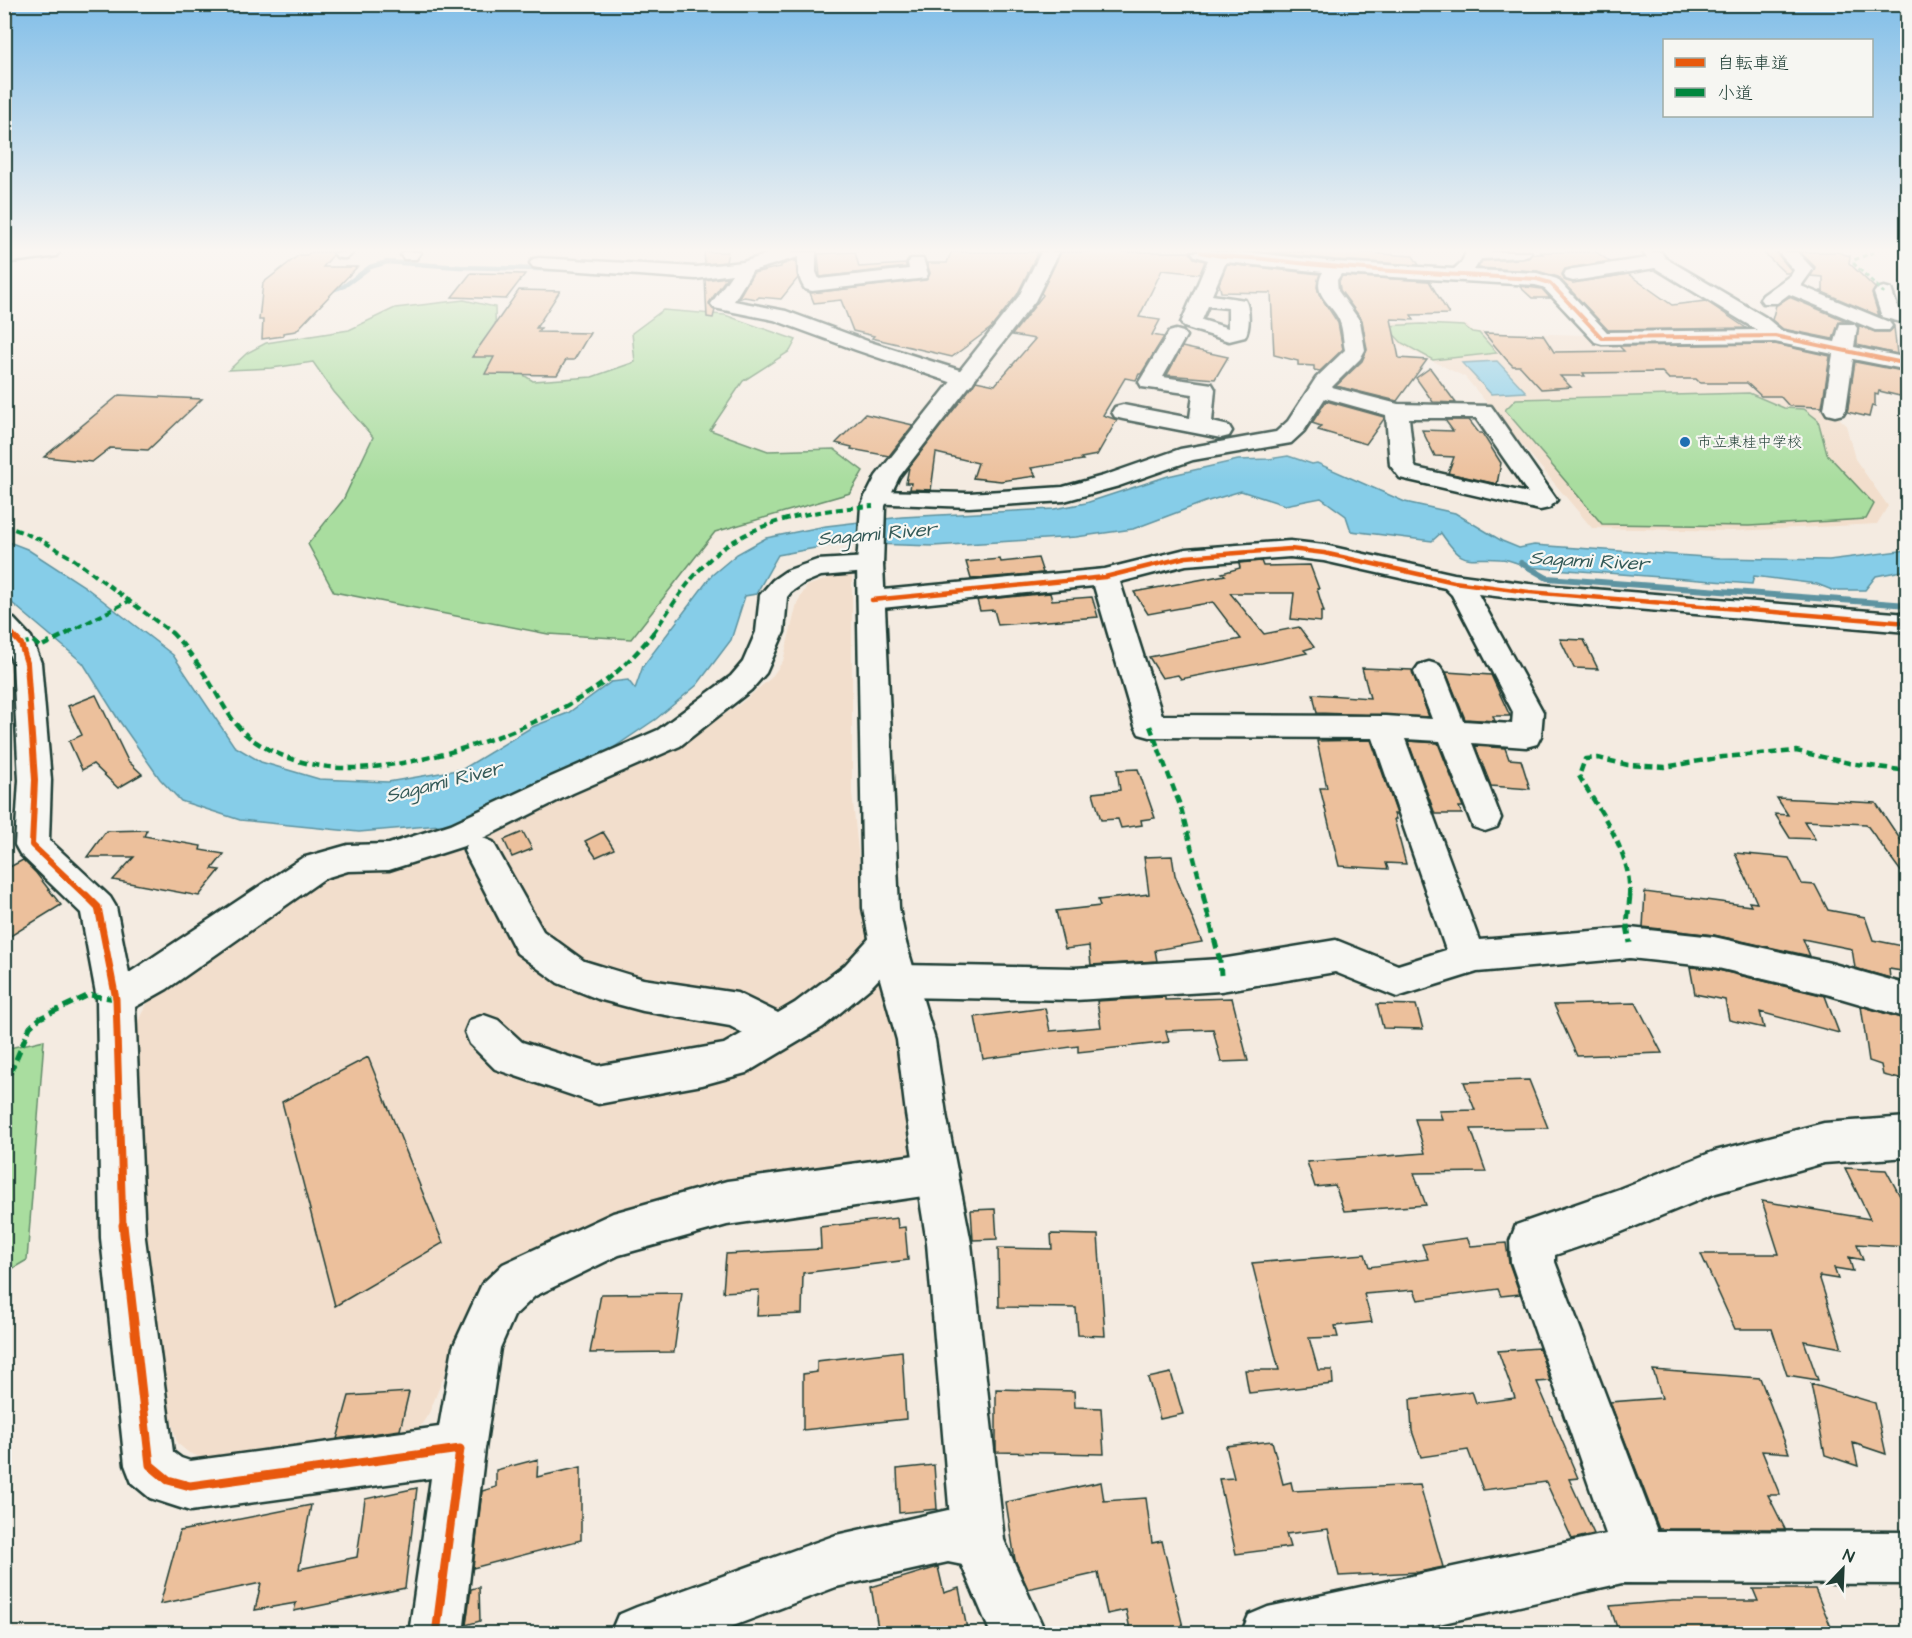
<svg xmlns="http://www.w3.org/2000/svg" width="1912" height="1638" font-family="'Architects Daughter','Klee One',sans-serif">
<style>
.built{fill:#f2decc}
.green{fill:#a9dd9f;stroke:#648d6a;stroke-width:1.5}
.water{fill:#86cde8;stroke:#5d93a0;stroke-width:1.5}
.lines{fill:none;stroke-linecap:round;stroke-linejoin:round}
.stream-far1{stroke:#5d93a0;stroke-width:4.5}
.stream{stroke:#5d93a0;stroke-width:6}
.building{fill:#ecc09c;stroke:#1f3d34;stroke-width:1.5}
.minor-casing{stroke:#1f3d34;stroke-width:5}
.major-casing{stroke:#1f3d34;stroke-width:5}
.highway-casing{stroke:#1f3d34;stroke-width:5}
.minor{fill:#f6f6f2;fill-rule:evenodd}
.major{fill:#f6f6f2;fill-rule:evenodd}
.highway{fill:#f6f6f2;fill-rule:evenodd}
.quiet-far3{stroke:#00873e;stroke-width:3;stroke-dasharray:5 3;stroke-linecap:butt}
.quiet-far2{stroke:#00873e;stroke-width:4;stroke-dasharray:7 4;stroke-linecap:butt}
.quiet-far1{stroke:#00873e;stroke-width:4.5;stroke-dasharray:8 4.5;stroke-linecap:butt}
.quiet{stroke:#00873e;stroke-width:5;stroke-dasharray:10 5;stroke-linecap:butt}
.cycleway-far4-casing{stroke:#f6f6f2;stroke-width:6}
.cycleway-far3-casing{stroke:#f6f6f2;stroke-width:8}
.cycleway-far2-casing{stroke:#f6f6f2;stroke-width:10}
.cycleway-far1-casing{stroke:#f6f6f2;stroke-width:10}
.cycleway-casing{stroke:#f6f6f2;stroke-width:13}
.cycleway-far4{stroke:#e8590c;stroke-width:4}
.cycleway-far3{stroke:#e8590c;stroke-width:4.5}
.cycleway-far2{stroke:#e8590c;stroke-width:6}
.cycleway-far1{stroke:#e8590c;stroke-width:7}
.cycleway{stroke:#e8590c;stroke-width:9}
.poi-dot{fill:#1f6fb2;stroke:#f6f6f2;stroke-width:2}
.labels{text-anchor:middle;dominant-baseline:central;stroke-width:4.5;stroke-linejoin:round;paint-order:stroke}
.far-poi-label{font-size:15px;fill:#1f3d34;stroke:#f6f6f2;text-anchor:start}
.water-label{font-size:20px;font-style:italic;fill:#345a58;stroke:#f6f6f2}
</style>
<rect width="100%" height="100%" fill="#f4ebe1"/>
<filter id="ink" filterUnits="userSpaceOnUse"><feTurbulence type="fractalNoise" baseFrequency=".0167" numOctaves="2"/><feDisplacementMap in="SourceGraphic" scale="12" xChannelSelector="R" yChannelSelector="G"/><feConvolveMatrix kernelMatrix="1 2 1 2 8 2 1 2 1" color-interpolation-filters="sRGB"/></filter>
<g filter="url(#ink)">
<path class="built" d="M1375 321 1466 325 1473 331 1480 332 1585 335 1598 341 1775 339 1831 390 1828 406 1846 425 1855 459 1888 506 1877 524 1733 531 1592 528 1465 377 1398 344Z
M838 575H852V793L866 927 880 960 923 1144 911 1159 615 1224 543 1244 503 1270 449 1364 429 1413 416 1433 211 1461 189 1453 177 1443 165 1393 144 1215 129 1038 154 990 319 874 664 755 740 704 771 678 783 661 797 603 807 586Z"/>
<path class="green" d="M464 300 495 307 496 358 533 381 592 377 635 362 632 333 663 310 725 315 796 340 790 351 743 381 710 430 768 451 834 449 863 471 850 493 715 532 631 639 548 634 334 592 308 544 343 500 373 437 334 392 313 362 272 368 229 370 247 353 266 343 349 330 395 308Z
M1422 324 1464 326 1472 332 1479 333 1497 353 1433 360 1402 343 1386 326Z
M1749 393 1784 408 1804 409 1818 420 1827 454 1874 504 1866 519 1749 526 1602 524 1505 410 1516 399Z
M44 1040 27 1260 5 1273V1049Z"/>
<path class="water" d="M1497 361 1526 392 1491 394 1462 363Z
M1288 456 1312 464 1317 463 1405 502 1455 513 1502 541 1519 548 1534 545 1720 558 1829 560 1907 550 1908 570 1876 576 1865 590H1832L1817 584 1754 576 1752 584 1528 567C1519 564 1509 559 1500 559 1466 556 1465 568 1441 533L1432 541 1351 531 1346 516 1321 498 1285 505 1241 491 1205 502 1133 529 1076 537 933 546 842 543 778 555 756 594 745 596 731 640 697 685 656 719 607 752 543 781 463 823 359 832 240 820 181 801 160 779 118 719 83 663 5 597 4 540 27 549 84 586 173 655 234 746 261 762 319 779 388 782 463 769 532 727 568 713 611 682 628 680 635 689 643 666 712 575 737 554 766 538 826 526 902 517 1054 509 1086 503 1168 476 1238 460 1269 459Z"/>
<g class="lines">
<path class="stream-far1" d="M327 292 344 286 370 267 387 262 460 267 578 270"/>
<path class="stream" d="M1521 563 1547 578 1908 605"/>
</g>
<path class="building" d="M310 252H332L333 255 323 267H357L296 331 283 333V336L262 339 263 320H259L263 283 299 255H307Z
M704 252H728L726 262 705 264Z
M855 252 859 267 906 264V267L820 277 818 254Z
M951 252H1038L1017 295 991 328 952 357 872 338 874 336 853 331 841 300 814 303 810 293 926 280 930 273 927 263H947Z
M1061 252H1190L1194 258 1205 261 1200 274 1162 270 1139 317 1160 320 1152 335 1164 337 1141 374H1139L1136 380 1125 378 1103 415 1117 420 1097 455 1081 458 1083 460 1031 468 1036 476 1001 481 973 478 978 463 936 453 931 490 910 489 911 483H906L909 467 972 386 976 381 995 385 1035 339 1012 335 1043 295 1041 293Z
M1269 252H1353L1413 256 1419 265 1335 260Z
M1540 252H1596L1609 261 1565 269 1562 274 1564 280 1573 283 1628 274 1672 305 1706 301 1746 328 1608 330 1558 277 1537 271 1478 268 1482 261 1522 259 1528 258 1532 254H1543Z
M1763 252H1776L1791 270 1789 273H1785Z
M1800 252H1837L1850 256 1849 263 1875 288 1872 294 1879 316 1820 291H1823V277L1811 276 1815 267Z
M796 260 798 278 781 299 759 297 757 299 744 297 738 299 753 273 781 267V265Z
M1227 264 1320 274 1317 287 1319 294 1338 323 1343 349 1320 371 1314 370V366L1298 365V361L1274 355 1271 293 1221 292 1219 283Z
M471 273 525 274 506 299 452 297Z
M1342 276 1429 281 1449 314 1411 315 1414 320 1391 319 1399 358 1427 360 1397 401 1336 386 1362 361 1367 350 1362 320 1340 290 1339 281Z
M727 277 709 303 715 310 713 318 707 317 705 280Z
M1519 286 1542 289 1550 298H1532Z
M519 290 560 291 536 328H541L538 332 590 333 574 360H566L557 375 485 374 494 357H472Z
M1789 297 1849 322H1839L1833 339 1783 329 1772 320 1776 305Z
M1858 325 1875 332H1889L1894 327 1897 354 1857 345Z
M1484 333 1543 335 1554 352 1624 351 1619 346 1775 344 1830 356 1822 407 1789 406 1780 396H1761L1747 383H1700L1696 379H1669L1662 372 1583 373 1585 376H1560L1571 387 1541 389 1520 366H1513L1506 359Z
M1182 347 1228 357 1215 379 1167 375Z
M1855 362 1908 372V398L1879 391 1878 395 1875 394V406L1872 405 1869 417 1847 412Z
M1430 368 1456 403 1433 402 1416 378Z
M119 395 202 399 148 450 110 448 92 462 44 457Z
M1326 401 1384 417V419L1366 444 1318 430 1321 426 1312 423Z
M865 414 913 425 889 456 851 449 852 447 836 443Z
M1445 420H1469L1479 433H1482L1501 463 1497 484 1448 473 1454 457 1435 456 1422 430 1453 431Z
M1038 558 1043 573 971 579 966 562 1000 559 1001 562Z
M1261 561 1263 566 1310 565 1319 589H1317L1324 612H1321V622L1291 619 1294 593H1230L1264 634 1299 627 1314 647 1304 650 1307 653 1262 663 1181 679 1178 675 1162 678 1149 657 1241 639 1213 602 1148 614 1134 592 1225 575 1222 573 1240 568 1239 563Z
M1050 593 1052 600 1092 597 1098 617 998 625 994 610 980 611 977 600Z
M1560 639 1584 640 1598 669 1574 668Z
M1362 668 1412 670 1429 717 1317 713 1313 694 1370 698Z
M1446 672 1491 675 1510 716H1493L1495 721 1465 719Z
M96 695 128 761 142 774 118 788 93 764 82 770 69 741 82 735 68 706Z
M1371 740 1397 814H1394L1396 819H1394L1406 864 1386 863 1388 869 1339 866 1320 788H1327L1317 741Z
M1408 741 1438 743 1463 807H1459L1462 814H1435Z
M1475 746 1505 748 1509 759 1521 760 1530 789 1491 786Z
M1138 769 1155 818 1141 820 1142 825 1121 828 1118 819 1101 820 1093 793 1120 790 1117 770Z
M1777 798 1876 803 1908 851V875L1905 877 1866 824 1804 821 1815 839 1790 838 1775 814 1788 815Z
M147 830 144 836 201 846 200 850 224 854 212 869 220 870 199 896 113 880 134 857H87L106 831Z
M523 832 532 849 512 857 504 840Z
M603 832 614 849 596 857 585 841Z
M1735 853 1789 858 1802 884 1815 885 1828 910 1865 917 1873 940 1908 947V972L1889 969 1890 978 1855 968 1852 949 1803 939 1810 956 1714 935 1643 927 1645 892 1751 906 1749 902 1757 903Z
M1172 856 1175 875 1202 942 1155 950 1157 961 1091 965 1089 946 1065 949 1056 911 1100 906 1098 900 1149 894 1144 857Z
M23 860 36 873 61 905 4 940V870Z
M1690 967 1714 969 1825 996 1839 1033 1760 1012 1764 1028 1729 1020 1725 1000 1695 994Z
M1165 997V1000L1232 998 1248 1061 1221 1062 1213 1029 1166 1031 1169 1042 1078 1052V1046L983 1059 975 1017 1045 1008 1050 1031 1101 1027 1097 1001Z
M1636 1003 1662 1053 1577 1056 1554 1005Z
M1377 1004 1416 1005 1423 1029 1383 1028Z
M1861 1006 1907 1020 1908 1081 1883 1075 1881 1065 1869 1061Z
M368 1057 443 1243 335 1306 282 1102Z
M1529 1080 1548 1128 1471 1129 1486 1172 1414 1173 1426 1205 1344 1211 1335 1185 1315 1187 1307 1162 1425 1153 1415 1119H1442L1439 1111 1475 1110 1464 1082Z
M1845 1168 1886 1170 1908 1211V1247L1857 1244 1863 1260 1849 1257 1853 1271 1834 1268 1838 1279 1819 1276 1842 1348 1804 1341 1818 1380 1787 1375 1772 1329H1735L1701 1254H1779L1762 1201 1870 1219Z
M995 1209 997 1239 973 1240 971 1210Z
M897 1218 898 1228 905 1227 908 1260 803 1273 802 1314 757 1316 759 1290 723 1292 726 1254 821 1249 820 1227Z
M1051 1234 1098 1235 1105 1336 1078 1335 1076 1308 999 1307 998 1248 1052 1249Z
M1467 1238 1471 1246 1506 1243 1509 1263 1520 1294 1501 1296 1498 1289 1418 1300 1414 1290 1364 1294 1372 1322 1335 1326 1338 1337 1309 1338 1318 1370H1332L1333 1384 1249 1393 1245 1370H1279L1252 1263 1365 1254 1369 1267 1428 1259 1422 1244Z
M682 1293 674 1352 590 1353 601 1294Z
M1539 1348 1550 1381 1537 1382 1578 1478 1569 1479 1594 1534 1572 1539 1546 1482 1483 1490 1468 1450 1421 1457 1412 1431 1410 1399 1472 1391 1476 1403 1515 1398 1498 1351Z
M902 1351 906 1419 803 1430V1374L817 1372V1361Z
M1653 1370 1760 1378 1789 1453 1762 1451 1780 1495H1768L1785 1529H1659L1610 1402 1662 1398Z
M1171 1373 1183 1414 1160 1419 1148 1378Z
M1811 1384 1875 1403 1886 1454 1853 1443 1858 1466 1825 1455Z
M996 1389 1074 1391 1075 1407 1101 1408 1104 1454 996 1452Z
M409 1392 400 1430 337 1439 349 1396Z
M1272 1441 1283 1484 1291 1482 1293 1491 1420 1485 1443 1567 1419 1572 1339 1576 1328 1529 1286 1534 1290 1547 1236 1554 1219 1479 1234 1478 1226 1446Z
M538 1459 537 1477 581 1467V1540L473 1568 482 1491 496 1487V1470Z
M934 1465 937 1509 899 1513 897 1469Z
M1101 1482 1104 1501 1146 1498 1152 1543 1162 1541 1184 1631 1171 1634H1131L1126 1610 1107 1614 1098 1573 1028 1589 1015 1560 1006 1502Z
M417 1488 405 1588 294 1611 296 1603 255 1610 261 1583 160 1604 180 1531 311 1505 299 1569 357 1557 365 1499Z
M938 1567 944 1593 959 1588 968 1634H879L871 1587Z
M479 1587 480 1621 466 1625 471 1589Z
M1753 1589H1815L1834 1634H1619L1610 1606 1673 1601H1758Z"/>
<g class="lines">
<g class="minor-casing">
<path id="minor" d="M353 252C348 259 344 259 337 257L334 253Z
M403 252H421L416 259H404L401 255Z
M774 252H816V272L819 279 909 269 908 263 911 259H923L928 274 926 278 812 291 805 289C798 279 798 269 798 257L752 271 734 301 786 311 870 342 972 374 975 379 972 384 964 385 956 384 856 350 774 320 714 308 711 304 732 274 696 279 539 268 533 267 530 263 533 259 539 258 696 267 743 262Z
M1192 252 1256 253 1335 262 1454 269 1462 262 1466 252H1531L1528 256 1522 257 1481 259 1474 270 1537 273 1557 279 1607 332 1757 330 1655 268 1573 281 1566 279 1564 275 1566 271 1573 269 1647 258 1643 252H1661L1665 258 1765 317 1782 331 1835 342 1840 324H1854L1857 328 1854 347 1908 358V370L1853 359 1846 409 1843 414 1835 416 1827 414 1824 409 1833 354 1775 342 1602 344 1595 342 1543 287 1535 285 1341 274 1337 280 1338 291 1360 321 1365 350 1360 359 1332 387 1398 404 1491 406 1557 500 1549 508 1540 510 1400 478 1390 465 1386 415 1325 398 1304 431 1291 443 1193 460 1119 486 1064 501 969 507 867 503 864 498 867 493 876 491 969 493 1063 487 1103 476 1180 449 1276 432 1288 421 1316 378 1345 350C1343 341 1343 330 1340 322 1333 303 1310 295 1323 272L1226 262 1212 295 1245 300C1250 308 1250 329 1245 337L1229 341 1184 327 1181 323 1208 260 1195 256ZM1208 306 1228 308V328L1202 320ZM1409 418H1476L1528 493 1416 468 1414 464Z
M1778 252H1797L1813 269 1801 286 1889 322 1892 326 1889 330H1875L1789 294 1777 303H1763L1760 299 1763 295 1791 275 1794 270Z
M1884 287 1891 289 1898 309 1908 312V324L1882 317 1874 293 1877 289Z
M1176 330 1183 332 1186 336 1163 377 1212 384 1215 389 1212 422 1229 426 1232 431 1229 436 1221 438 1123 419 1115 417 1112 412 1115 407 1123 405 1190 418 1193 394 1142 387 1139 382 1169 332Z
M1290 541 1324 545 1454 574 1529 584 1908 614V632L1529 600 1478 594 1543 712 1541 736 1537 744 1526 747 1472 743 1501 818 1497 827 1485 831 1473 827 1440 741 1405 739 1479 940 1630 928 1714 937 1830 963 1908 985V1018L1830 995 1714 967 1630 958 1477 972 1397 997 1335 972 1221 991 1075 1000 900 997 887 992 881 981 887 970 871 987 823 1027 746 1073 702 1085 598 1104 495 1069 470 1044 465 1032 470 1020 484 1015 498 1020 522 1042 598 1066 724 1044 743 1033 730 1026 643 1011 598 999 558 983 517 953 464 851 467 845 389 870 348 871 325 878 167 989 135 1007 145 1238 173 1452 181 1458 190 1461 439 1427 453 1347 482 1284 503 1264 613 1213 727 1181 937 1152 952 1158 958 1173 952 1188 937 1194 727 1225 619 1255 535 1296 514 1316 500 1348 485 1449 463 1634H409L431 1478 190 1511 150 1498 132 1483 125 1465 101 1238 97 999 81 913 20 854 15 845 19 780 13 663 4 643V616L14 619 31 637 41 663 51 780 49 840 110 897 116 907 129 973 302 858 348 845 389 844 451 824 551 777 658 730 731 676 743 662 756 632 760 595 773 580 786 571 817 560 870 557 879 559 883 565 879 571 821 576 804 583 791 592 787 597 784 632 766 673 751 690 680 746 573 793 483 838 493 842 543 931 584 961 643 979 737 993 778 1013 795 1003 845 965 875 932 888 928 901 932 906 943 901 954 887 970 900 965 1075 968 1221 959 1336 940 1398 965 1446 950 1373 738 1150 737 1139 734 1135 726 1094 586 872 609 862 606 858 600 862 594 872 591 1105 569 1186 549ZM1290 557 1324 561 1445 588 1452 595 1513 712 1512 724 1463 721 1444 672 1439 665 1429 662 1419 665 1414 672 1432 719 1385 716 1162 715 1120 582 1186 565Z
M1908 1117V1157L1824 1163 1716 1193 1619 1233 1555 1255V1262L1657 1531 1908 1532V1584L1622 1583 1394 1634H1241L1249 1615 1268 1607 1606 1534 1511 1262 1510 1241 1516 1225 1619 1189 1715 1151 1824 1123Z
M948 1510 978 1516 996 1524 1004 1542 996 1560 978 1568 948 1562 836 1587 712 1634H610L618 1615 637 1607 836 1535Z"/>
</g>
<g class="major-casing">
<path id="major" d="M1041 252H1059L1035 301 899 477 885 506 883 565 899 908 906 943 935 1040 946 1114 971 1243 1004 1540 1046 1634H991L952 1542 927 1243 906 1114 897 1040 870 943 863 908 857 565 861 506 876 476 1019 296Z"/>
</g>
<g class="highway-casing">
<path id="highway" d="M59 252 56 256 50 257 4 263V253Z"/>
</g>
<use href="#minor" class="minor"/>
<use href="#major" class="major"/>
<use href="#highway" class="highway"/>
<path class="quiet-far3" d="M1874 252 1854 260V264L1884 293"/>
<path class="quiet-far2" d="M4 525 39 539 72 558 172 633
M67 633 131 600
M653 633C671 608 687 581 709 560 752 519 817 510 873 506"/>
<path class="quiet-far1" d="M171 632C184 645 197 662 207 678 222 701 232 727 256 742 282 759 316 768 347 768 424 769 541 728 603 683 623 668 639 651 654 632
M21 644 33 641 40 647 70 632
M1150 726 1181 808 1204 897
M1629 897C1633 854 1600 812 1579 776L1585 759 1598 758 1628 765 1665 767 1723 757 1796 751 1849 763 1908 771"/>
<path class="quiet" d="M1203 895 1220 961 1221 975
M1630 895 1627 925 1630 943
M4 1087 30 1027 40 1018 89 995 116 999"/>
<g class="cycleway-far4-casing">
<path id="cycleway-far4" d="M1201 252C1225 258 1249 257 1273 260 1361 271 1449 274 1537 279L1550 283 1602 338 1775 336 1908 364"/>
</g>
<g class="cycleway-far3-casing">
<path id="cycleway-far3" d="M872 600 1105 577 1186 557 1290 549 1324 553 1454 582 1529 592 1908 623
M4 625 11 633"/>
</g>
<g class="cycleway-far2-casing">
<path id="cycleway-far2" d="M10 632 21 644 27 663 35 780 32 845 87 897"/>
</g>
<g class="cycleway-far1-casing">
<path id="cycleway-far1" d="M86 895 98 907 116 999 123 1227"/>
</g>
<g class="cycleway-casing">
<path id="cycleway" d="M123 1225 150 1465 168 1480 190 1486 460 1449 436 1634"/>
</g>
<use href="#cycleway-far4" class="cycleway-far4"/>
<use href="#cycleway-far3" class="cycleway-far3"/>
<use href="#cycleway-far2" class="cycleway-far2"/>
<use href="#cycleway-far1" class="cycleway-far1"/>
<use href="#cycleway" class="cycleway"/>
</g>
</g>
<linearGradient id="sky" x2="0" y2="1"><stop stop-color="#81bee8"/><stop offset="0.52" stop-color="#faf6f2"/><stop offset="1" stop-color="#faf6f2" stop-opacity="0"/></linearGradient>
<rect width="1912" height="482" fill="url(#sky)"/>
<circle class="poi-dot" cx="1685" cy="442" r="6"/>
<g class="labels">
<g class="far-poi-label">
<text x="1697" y="442">市立東桂中学校</text>
</g>
<g class="water-label">
<text transform="translate(877 534) rotate(-5)">Sagami River</text>
<text transform="translate(1589 561) rotate(3)">Sagami River</text>
<text transform="translate(444 782) rotate(-14)">Sagami River</text>
</g>
</g>
<rect width="1912" height="1638" fill="none" stroke="#f6f6f2" stroke-width="24"/>
<rect x="12" y="12" width="1888" height="1614" fill="none" stroke="#1f3d34" stroke-width="2" filter="url(#ink)"/>
<rect x="1663" y="39" width="210" height="78" fill="#f6f6f2" stroke="#a0aca6" stroke-width="1.5"/>
<rect x="1675" y="58" width="30" height="9" fill="#e8590c" stroke="#a0aca6" stroke-width="1.5"/>
<text x="1717" y="69" font-size="18" fill="#1f3d34">自転車道</text>
<rect x="1675" y="88" width="30" height="9" fill="#00873e" stroke="#a0aca6" stroke-width="1.5"/>
<text x="1717" y="99" font-size="18" fill="#1f3d34">小道</text>
<g transform="translate(1843 1569) rotate(23)" stroke="#f6f6f2" stroke-width="4.5" paint-order="stroke">
<path d="M0-4.5L10 22L0 15L-10 22Z" fill="#1f3d34"/>
<text y="-9" font-size="16" font-weight="bold" text-anchor="middle" fill="#1f3d34">N</text>
</g>
</svg>
